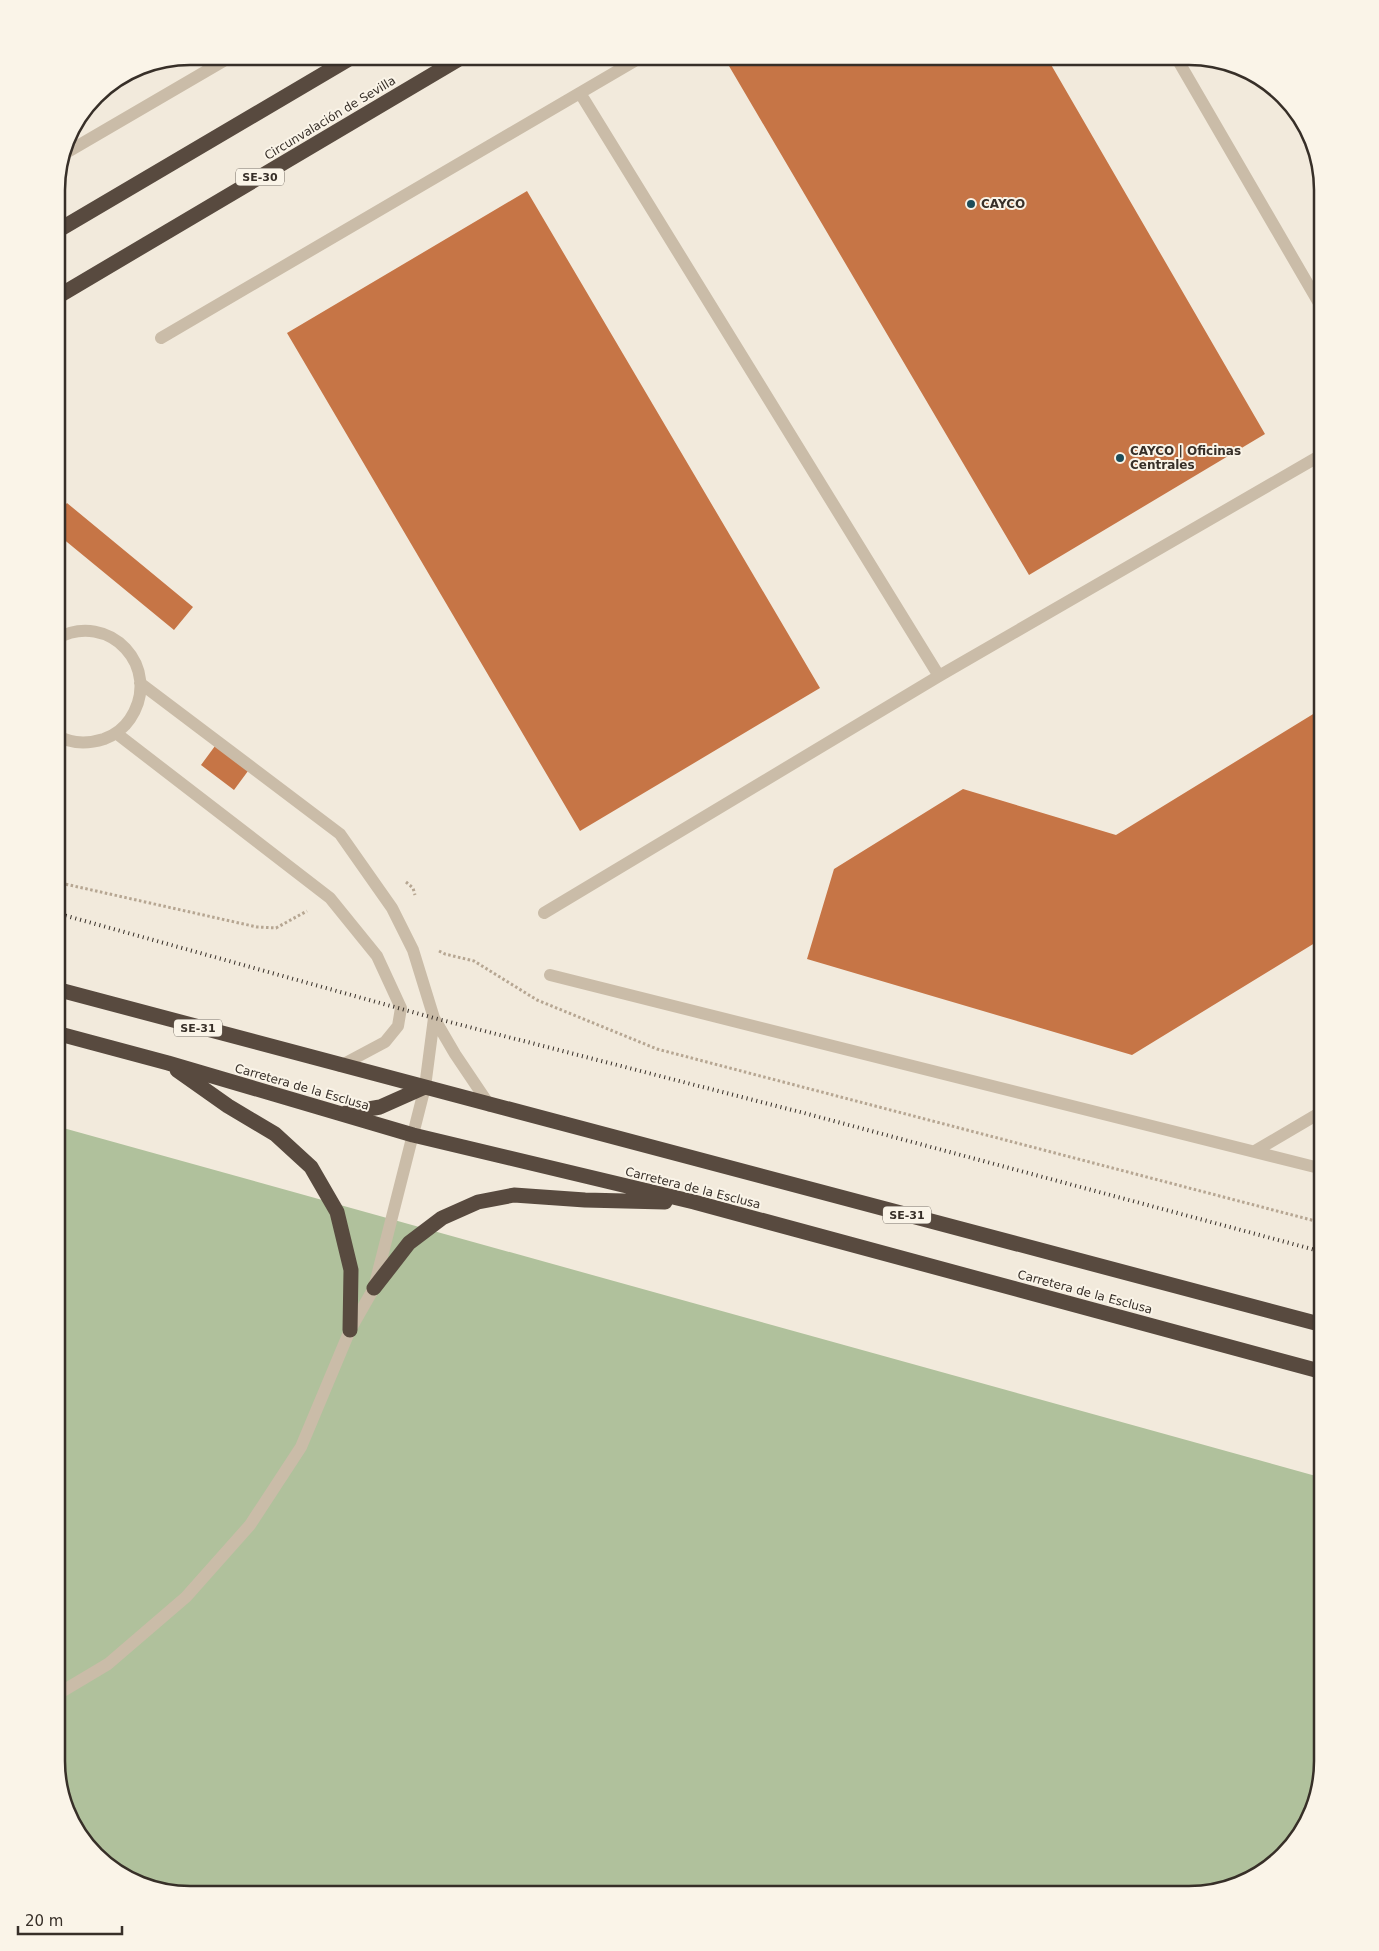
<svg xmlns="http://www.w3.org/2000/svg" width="1379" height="1951" font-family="'DejaVu Sans',sans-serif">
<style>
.green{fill:#b0c19c}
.building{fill:#c67546}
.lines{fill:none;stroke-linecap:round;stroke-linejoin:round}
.path{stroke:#b6a692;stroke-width:3;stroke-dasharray:2.5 2.5;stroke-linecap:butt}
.minor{stroke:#cabca8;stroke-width:12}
.highway{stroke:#584a3f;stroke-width:15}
.rail{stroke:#372f28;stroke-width:4;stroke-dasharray:1 4;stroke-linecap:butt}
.poi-dot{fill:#1d4d59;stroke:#faf4e8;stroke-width:2}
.labels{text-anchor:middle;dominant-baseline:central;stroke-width:4;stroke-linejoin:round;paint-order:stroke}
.shield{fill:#faf4e8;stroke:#726a62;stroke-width:1}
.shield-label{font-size:11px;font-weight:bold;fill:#372f28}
.street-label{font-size:12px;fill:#372f28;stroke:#faf4e8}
.poi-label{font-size:12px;font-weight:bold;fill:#372f28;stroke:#faf4e8;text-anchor:start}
.rim{fill:none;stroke:#372f28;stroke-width:2.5}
</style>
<rect width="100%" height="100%" fill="#f2eadc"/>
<path class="green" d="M56 1126 1323 1478V1761L1305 1828 1256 1877 1189 1895 181 1894 123 1877 74 1828 56 1761Z"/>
<path class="building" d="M746 56H1046L1265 434 1029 575 729 66Z
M527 191 820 688 580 831 287 333Z
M67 503 193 607 174 630 56 533V516Z
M56 561 64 567 56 577Z
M1323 708V938L1132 1055 807 959 834 869 963 789 1116 835Z
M215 746 248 771 234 790 201 765Z"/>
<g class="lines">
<path class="path" d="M56 882 257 927 276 928 307 911
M406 882 413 888 415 895
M439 951 445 954 474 961 537 1000 657 1049 1323 1223"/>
<path class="minor" d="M1176 57 1323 310
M580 93 939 676
M64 154 232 56
M161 338 643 56
M140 683 340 834 392 908 413 950 434 1018 455 1054 490 1106
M116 733 330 898 377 956 401 1008 398 1026 385 1042 340 1066
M56 735C71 744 88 744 104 739 115 735 124 728 130 719 164 668 109 609 56 639
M544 913 939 676 1323 454
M550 975 1323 1169
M1255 1151 1323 1111
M56 1695 108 1664 186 1597 250 1525 301 1447 350 1330 374 1288 425 1087 434 1018"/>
<path class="highway" d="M57 231 354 56
M57 297 464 56
M56 989 1323 1325
M56 1033 168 1063 413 1135 694 1202 1323 1372
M177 1070 228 1106 275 1134 311 1167 337 1212 351 1270 350 1330
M346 1113 380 1107 425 1087
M374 1288 409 1243 442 1218 478 1202 514 1195 585 1200 665 1202"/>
<path class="rail" d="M56 913 434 1018 804 1113 1323 1252"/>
</g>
<g class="poi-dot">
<circle cx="971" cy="204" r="5"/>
<circle cx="1120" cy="458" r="5"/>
</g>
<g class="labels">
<g class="shield">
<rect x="236" y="168.5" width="48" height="17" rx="4"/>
<rect x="174" y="1019.5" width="48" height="17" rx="4"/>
<rect x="883" y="1206.5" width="48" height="17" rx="4"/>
</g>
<g class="shield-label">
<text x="260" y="177">SE-30</text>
<text x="198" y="1028">SE-31</text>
<text x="907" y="1215">SE-31</text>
</g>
<g class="street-label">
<text transform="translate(330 118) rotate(-31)">Circunvalación de Sevilla</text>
<text transform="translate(302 1087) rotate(16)">Carretera de la Esclusa</text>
<text transform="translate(693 1188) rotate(14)">Carretera de la Esclusa</text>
<text transform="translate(1085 1292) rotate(15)">Carretera de la Esclusa</text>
</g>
<g class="poi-label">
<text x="981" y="204">CAYCO</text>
<text x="1130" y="451">CAYCO | Oficinas<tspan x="1130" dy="14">Centrales</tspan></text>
</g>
</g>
<path d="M0 0H1379V1951H0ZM190 65H1189A125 125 0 0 1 1314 190V1761A125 125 0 0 1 1189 1886H190A125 125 0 0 1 65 1761V190A125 125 0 0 1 190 65Z" fill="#faf4e8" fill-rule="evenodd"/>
<path class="rim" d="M190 65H1189A125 125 0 0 1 1314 190V1761A125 125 0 0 1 1189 1886H190A125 125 0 0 1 65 1761V190A125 125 0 0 1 190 65Z"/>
<path d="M18 1926v8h104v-8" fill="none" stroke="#372f28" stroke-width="2.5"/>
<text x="25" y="1926" font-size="15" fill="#372f28" stroke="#faf4e8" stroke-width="4" paint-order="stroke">20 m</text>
</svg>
